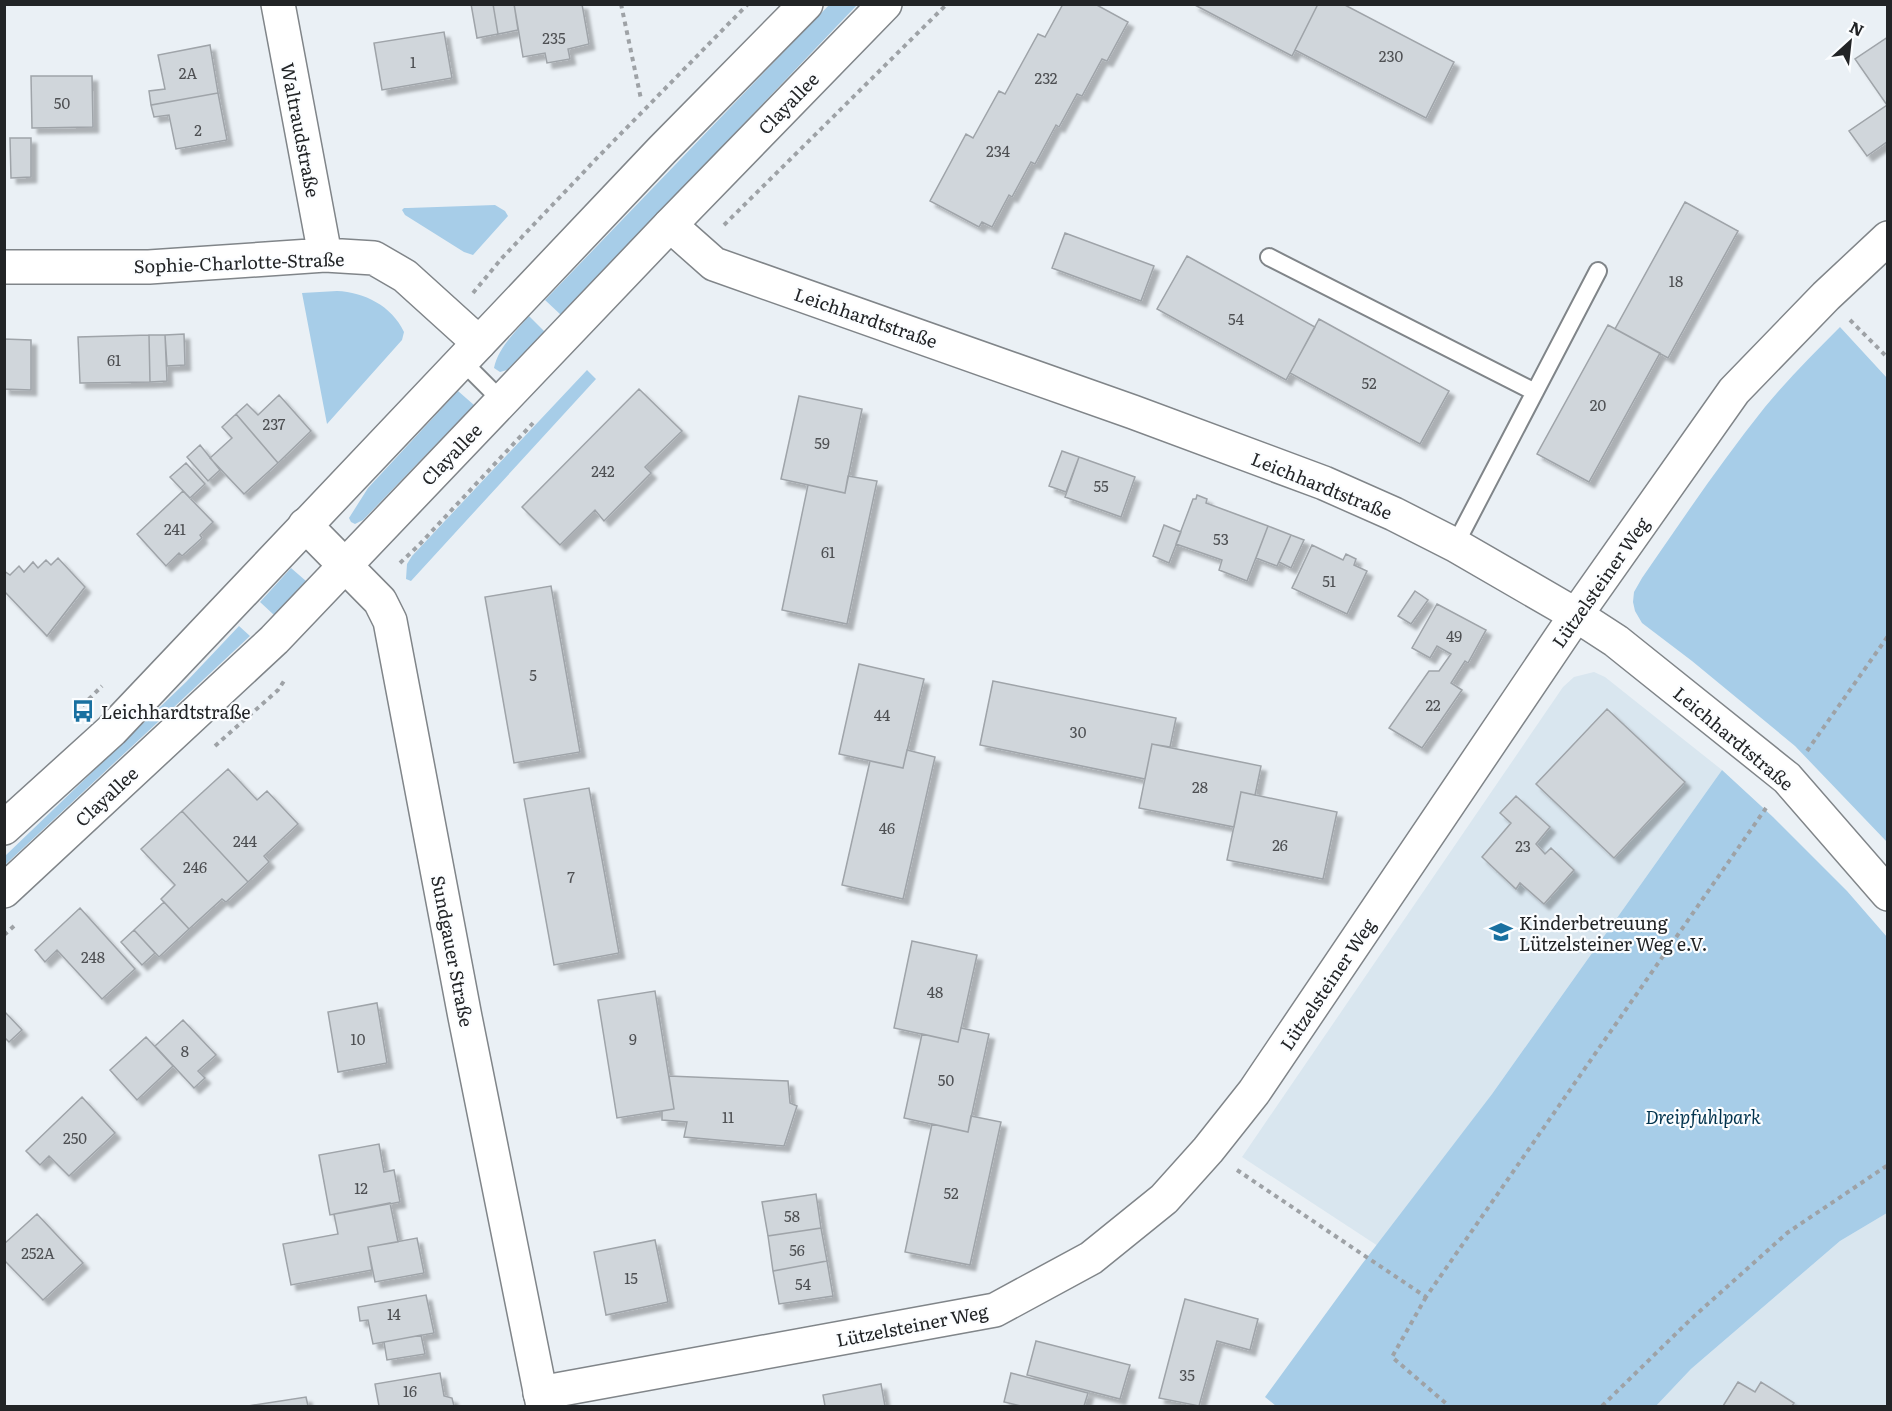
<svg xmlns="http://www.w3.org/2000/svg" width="1892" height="1411" font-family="Literata,serif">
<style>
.built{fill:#d9e6ef}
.green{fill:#a7cde8}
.building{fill:#d0d6db;stroke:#9fa4a9;stroke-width:1.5;filter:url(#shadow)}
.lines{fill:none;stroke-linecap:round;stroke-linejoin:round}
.service-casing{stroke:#808589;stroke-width:20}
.minor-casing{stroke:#808589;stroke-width:36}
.tertiary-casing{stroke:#808589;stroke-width:36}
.secondary-casing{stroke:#808589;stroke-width:36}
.path{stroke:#9ea2a6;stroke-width:4;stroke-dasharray:4.5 4.5;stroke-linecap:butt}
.service{stroke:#fff;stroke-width:16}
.minor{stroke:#fff;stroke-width:33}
.tertiary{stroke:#fff;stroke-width:33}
.secondary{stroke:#fff;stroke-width:33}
.labels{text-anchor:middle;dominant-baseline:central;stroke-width:4.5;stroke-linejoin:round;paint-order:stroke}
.number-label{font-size:15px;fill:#4e5053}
.street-label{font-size:18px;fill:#222426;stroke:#fbfdff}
.poi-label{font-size:18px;fill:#222426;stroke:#fbfdff;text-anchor:start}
.park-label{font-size:18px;font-style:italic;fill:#01334e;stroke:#fbfdff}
</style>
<defs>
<filter id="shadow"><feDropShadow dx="5.5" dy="5.5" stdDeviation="1.5" flood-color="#0004"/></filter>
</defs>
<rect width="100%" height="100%" fill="#eaf0f5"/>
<path class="built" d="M1594 672 1605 677 1722 770 1492 1094 1378 1246 1242 1157 1563 687 1574 677Z
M1887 1213V1406H1656L1691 1369 1840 1241Z"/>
<path class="green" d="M830 4 857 5 561 315 545 300Z
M495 205 505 211 508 216 473 255 464 252 405 215 402 210 404 208H408Z
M337 291C364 292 392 306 404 332L402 340 327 424 302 293Z
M529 316 545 332 507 370 500 372 494 368C498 348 516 331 529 316Z
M1840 327 1887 378V842L1795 746 1692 661 1642 623 1635 611 1633 602 1634 592 1642 578C1682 520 1721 462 1765 407 1788 379 1814 353 1840 327Z
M587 370 596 379 411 581 406 579 407 564 412 556Z
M458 391 474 405 363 520 355 524 351 522 349 518 368 488Z
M291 568 306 581 274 615 260 602Z
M239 626 250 636 5 865V856L186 682Z
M1722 770 1773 817 1847 891 1887 937V1213L1840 1241 1691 1369 1656 1406H1276L1265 1397 1362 1264 1492 1094Z"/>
<path class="building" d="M471 4H493L498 34 477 38Z
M493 4H514L518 30 498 34Z
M514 4H582L589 44 568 49 570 59 547 63 545 53 523 57Z
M1063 4H1095L1128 22 1107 61 1102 59 1082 96 1077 94 1059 127 1056 125 1035 164 1031 162 1012 197 1009 195 992 227 982 222 979 227 930 201 966 134 973 138 999 91 1005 94 1038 34 1045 37Z
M1193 4H1318L1292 56Z
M1318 4H1343L1454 62 1426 118 1295 50Z
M444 32 452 78 382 90 374 43Z
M1888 37V141L1867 156 1849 131 1887 105 1855 59Z
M210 45 218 93 151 105 149 91 165 89 158 55Z
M31 76H92L93 127 32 128Z
M218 93 227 140 176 149 169 115 154 117 151 105Z
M10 138H31V177L11 178Z
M1685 202 1738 231 1668 358 1615 329Z
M1065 233 1154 266 1141 301 1052 268Z
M1187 256 1315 327 1286 380 1157 309Z
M1319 319 1449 391 1420 444 1290 373Z
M1608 325 1660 353 1589 482 1537 454Z
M184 334 185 365 167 366 165 335Z
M149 335 150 382 80 383 78 337Z
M149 335H165L167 381 150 382Z
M4 339 31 340V390L4 389Z
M639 389 682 431 645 467 651 473 604 521 595 510 560 545 522 507Z
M279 395 311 431 278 463 236 414 247 404 258 415Z
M799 396 862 409 845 493 781 479Z
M236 414 278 463 244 494 210 458 232 438 222 427Z
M200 445 220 470 208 481 187 457Z
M1062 451 1079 457 1066 492 1049 486Z
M1079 457 1135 477 1121 517 1065 497Z
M186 463 205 484 190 498 170 477Z
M848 476 877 481 847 624 782 610 808 485 845 493Z
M183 491 213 522 200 535 202 538 182 556 179 553 166 566 137 534Z
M1197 495 1207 499 1206 503 1268 526 1247 581 1219 570 1222 560 1176 544 1193 499H1196Z
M1164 525 1181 532 1169 563 1153 556Z
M1268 526 1291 535 1277 566 1256 558Z
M1291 535 1304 540 1291 568 1279 562Z
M1312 545 1343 560 1346 554 1356 559 1354 565 1367 571 1347 614 1292 588Z
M58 558 85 587 47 636 4 591V571L10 575 19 566 24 572 33 562 38 568 46 560 51 565Z
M551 586 580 752 514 763 485 597Z
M1415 591 1428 600 1411 624 1398 616Z
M1437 604 1486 630 1468 663 1465 661 1451 683 1462 690 1422 748 1389 728 1429 671H1439L1451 654 1437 646 1430 658 1412 648Z
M859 664 924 679 903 768 839 754Z
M993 681 1176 718 1170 747 1152 744 1145 779 980 745Z
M1607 709 1685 782 1614 858 1536 784Z
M1152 744 1261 766 1255 795 1241 792 1234 827 1139 808Z
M907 750 935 757 903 899 842 885 870 761 903 768Z
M228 769 257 800 267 791 298 824 264 856 269 862 248 882 182 811Z
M589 788 619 953 554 965 524 799Z
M1241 792 1337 812 1323 879 1227 860Z
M1516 796 1550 827 1536 844 1545 854 1551 848 1574 870 1544 904 1520 883 1516 889 1482 857 1511 823 1500 813Z
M182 811 248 882 226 902 222 899 189 929 161 899 175 885 141 849Z
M164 902 189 929 159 957 134 930Z
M80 908 135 969 102 999 57 950 45 962 35 950Z
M134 930 155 953 142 965 121 942Z
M912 941 977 955 958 1042 894 1028Z
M655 991 674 1109 617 1118 598 1000Z
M377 1003 387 1063 338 1072 328 1012Z
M4 1011 22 1030 9 1042 4 1037Z
M183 1020 216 1055 198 1071 205 1078 194 1088 155 1046Z
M961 1028 989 1034 968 1132 904 1118 922 1034 958 1042Z
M146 1037 173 1066 137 1100 110 1070Z
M669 1076 788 1081 790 1103 797 1106 784 1146 684 1137 687 1122 662 1120V1111L674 1109Z
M82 1097 115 1133 69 1176 49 1156 40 1165 26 1151Z
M971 1116 1001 1122 970 1265 905 1252 932 1124 968 1132Z
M379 1144 384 1172 394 1170 400 1202 330 1215 319 1155Z
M816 1194 821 1228 768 1236 762 1202Z
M390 1203 398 1242 368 1247 372 1270 291 1285 283 1244 338 1234 334 1214Z
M37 1214 83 1263 43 1300 4 1260V1244Z
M821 1228 827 1261 773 1271 768 1236Z
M417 1238 424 1273 375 1282 368 1247Z
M655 1240 668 1302 606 1315 594 1252Z
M827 1261 833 1296 779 1304 773 1271Z
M426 1295 434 1333 373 1344 368 1320 360 1321 358 1307Z
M1185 1299 1258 1319 1250 1350 1217 1341 1199 1406 1159 1398Z
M421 1335 425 1354 387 1360 384 1342Z
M1036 1341 1130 1365 1120 1399 1027 1375Z
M440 1373 444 1396 452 1398 454 1406H379L375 1384Z
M1011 1373 1088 1393 1084 1406H1021L1004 1402Z
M1738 1382 1755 1392 1761 1382 1794 1403 1792 1406H1723Z
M881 1384 885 1406H825L823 1395Z
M306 1397 308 1406H248Z"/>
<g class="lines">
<g class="service-casing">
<path id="service" d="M1269 257 1535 392
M462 361 502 401
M1455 545 1598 271"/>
</g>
<g class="minor-casing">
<path id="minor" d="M278 4 325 255
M670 225 714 264 1133 412 1324 483 1394 514 1455 545 1576 615 1616 641 1787 778 1888 894
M4 267H149L325 255 374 258 405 276 479 343
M540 1393 995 1310 1091 1258 1164 1199 1208 1150 1254 1092 1576 615 1734 391 1826 296 1888 238"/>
</g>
<g class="tertiary-casing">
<path id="tertiary" d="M305 525 380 601 390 621 465 1017 543 1406"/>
</g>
<g class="secondary-casing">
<path id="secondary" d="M4 828 112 730 662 150 806 4
M4 891 274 640 670 225 885 4"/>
</g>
<path class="path" d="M621 4 641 99
M724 225 947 4
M473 293 502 258 598 157 748 4
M1850 320 1888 358
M400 563 418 546 533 423
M76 712 102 686
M215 746 278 690 284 681
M1807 751 1888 636
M4 935 15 925
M1237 1170 1426 1297 1766 808
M1426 1297 1392 1357 1449 1406
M1602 1406 1691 1319 1787 1233 1888 1165"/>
<use href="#service" class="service"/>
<use href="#minor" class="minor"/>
<use href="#tertiary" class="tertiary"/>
<use href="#secondary" class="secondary"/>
</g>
<defs>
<g id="bus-bare" transform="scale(1.8)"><path d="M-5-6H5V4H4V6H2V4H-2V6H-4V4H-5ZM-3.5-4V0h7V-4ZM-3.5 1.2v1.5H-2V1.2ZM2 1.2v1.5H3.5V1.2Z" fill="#1970a0" stroke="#fbfdff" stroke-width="2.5" paint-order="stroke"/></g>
<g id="school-bare" transform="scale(1.8)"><path d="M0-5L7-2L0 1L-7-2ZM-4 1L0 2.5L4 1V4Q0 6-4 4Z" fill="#1970a0" stroke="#fbfdff" stroke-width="2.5" paint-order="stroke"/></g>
</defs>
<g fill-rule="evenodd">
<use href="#bus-bare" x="83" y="711"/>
<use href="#school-bare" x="1501" y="932"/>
</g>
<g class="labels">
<g class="number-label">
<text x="554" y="37">235</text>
<text x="1391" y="55">230</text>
<text x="413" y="61">1</text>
<text x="188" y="72">2A</text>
<text x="1046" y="77">232</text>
<text x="62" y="102">50</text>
<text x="198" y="129">2</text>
<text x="998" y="150">234</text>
<text x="1676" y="280">18</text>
<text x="1236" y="318">54</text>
<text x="114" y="359">61</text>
<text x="1369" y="382">52</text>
<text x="1598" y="404">20</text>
<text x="274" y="423">237</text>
<text x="822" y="442">59</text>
<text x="603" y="470">242</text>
<text x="1101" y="485">55</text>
<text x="175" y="528">241</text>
<text x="1221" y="538">53</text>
<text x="828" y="551">61</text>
<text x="1329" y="580">51</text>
<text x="1454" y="635">49</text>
<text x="533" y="674">5</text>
<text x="1433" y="704">22</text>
<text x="882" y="714">44</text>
<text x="1078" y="731">30</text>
<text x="1200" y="786">28</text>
<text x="887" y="827">46</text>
<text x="245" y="840">244</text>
<text x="1280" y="844">26</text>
<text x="1523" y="845">23</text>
<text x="195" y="866">246</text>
<text x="571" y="876">7</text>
<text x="93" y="956">248</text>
<text x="935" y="991">48</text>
<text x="358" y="1038">10</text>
<text x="633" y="1038">9</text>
<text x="185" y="1050">8</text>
<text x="946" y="1079">50</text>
<text x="728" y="1116">11</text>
<text x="75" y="1137">250</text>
<text x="361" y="1187">12</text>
<text x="951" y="1192">52</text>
<text x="792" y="1215">58</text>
<text x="797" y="1249">56</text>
<text x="38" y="1252">252A</text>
<text x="631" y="1277">15</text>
<text x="803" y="1283">54</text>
<text x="394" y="1313">14</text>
<text x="1187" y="1374">35</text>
<text x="410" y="1390">16</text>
</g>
<g class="street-label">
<text transform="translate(788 103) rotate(-46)">Clayallee</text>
<text transform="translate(301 130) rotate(79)">Waltraudstraße</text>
<text transform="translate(239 262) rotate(-2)">Sophie-Charlotte-Straße</text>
<text transform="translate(866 317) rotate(19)">Leichhardtstraße</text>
<text transform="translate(451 454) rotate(-46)">Clayallee</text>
<text transform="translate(1322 485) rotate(22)">Leichhardtstraße</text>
<text transform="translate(1600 582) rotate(-55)">Lützelsteiner Weg</text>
<text transform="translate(1734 738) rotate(40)">Leichhardtstraße</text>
<text transform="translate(106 796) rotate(-43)">Clayallee</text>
<text transform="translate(453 951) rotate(79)">Sundgauer Straße</text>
<text transform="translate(1327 984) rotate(-56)">Lützelsteiner Weg</text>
<text transform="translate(912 1325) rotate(-11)">Lützelsteiner Weg</text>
</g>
<g class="poi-label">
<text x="101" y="711">Leichhardtstraße</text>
<text x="1519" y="922">Kinderbetreuung<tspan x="1519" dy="21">Lützelsteiner Weg e.V.</tspan></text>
</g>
<g class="park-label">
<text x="1703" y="1116">Dreipfuhlpark</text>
</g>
</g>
<rect width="1892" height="1411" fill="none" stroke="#222426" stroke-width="12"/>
<g transform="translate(1850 42) rotate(27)" stroke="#fbfdff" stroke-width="4.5" paint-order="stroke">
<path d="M0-4.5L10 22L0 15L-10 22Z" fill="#222426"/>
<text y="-9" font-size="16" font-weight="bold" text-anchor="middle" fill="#222426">N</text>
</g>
</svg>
